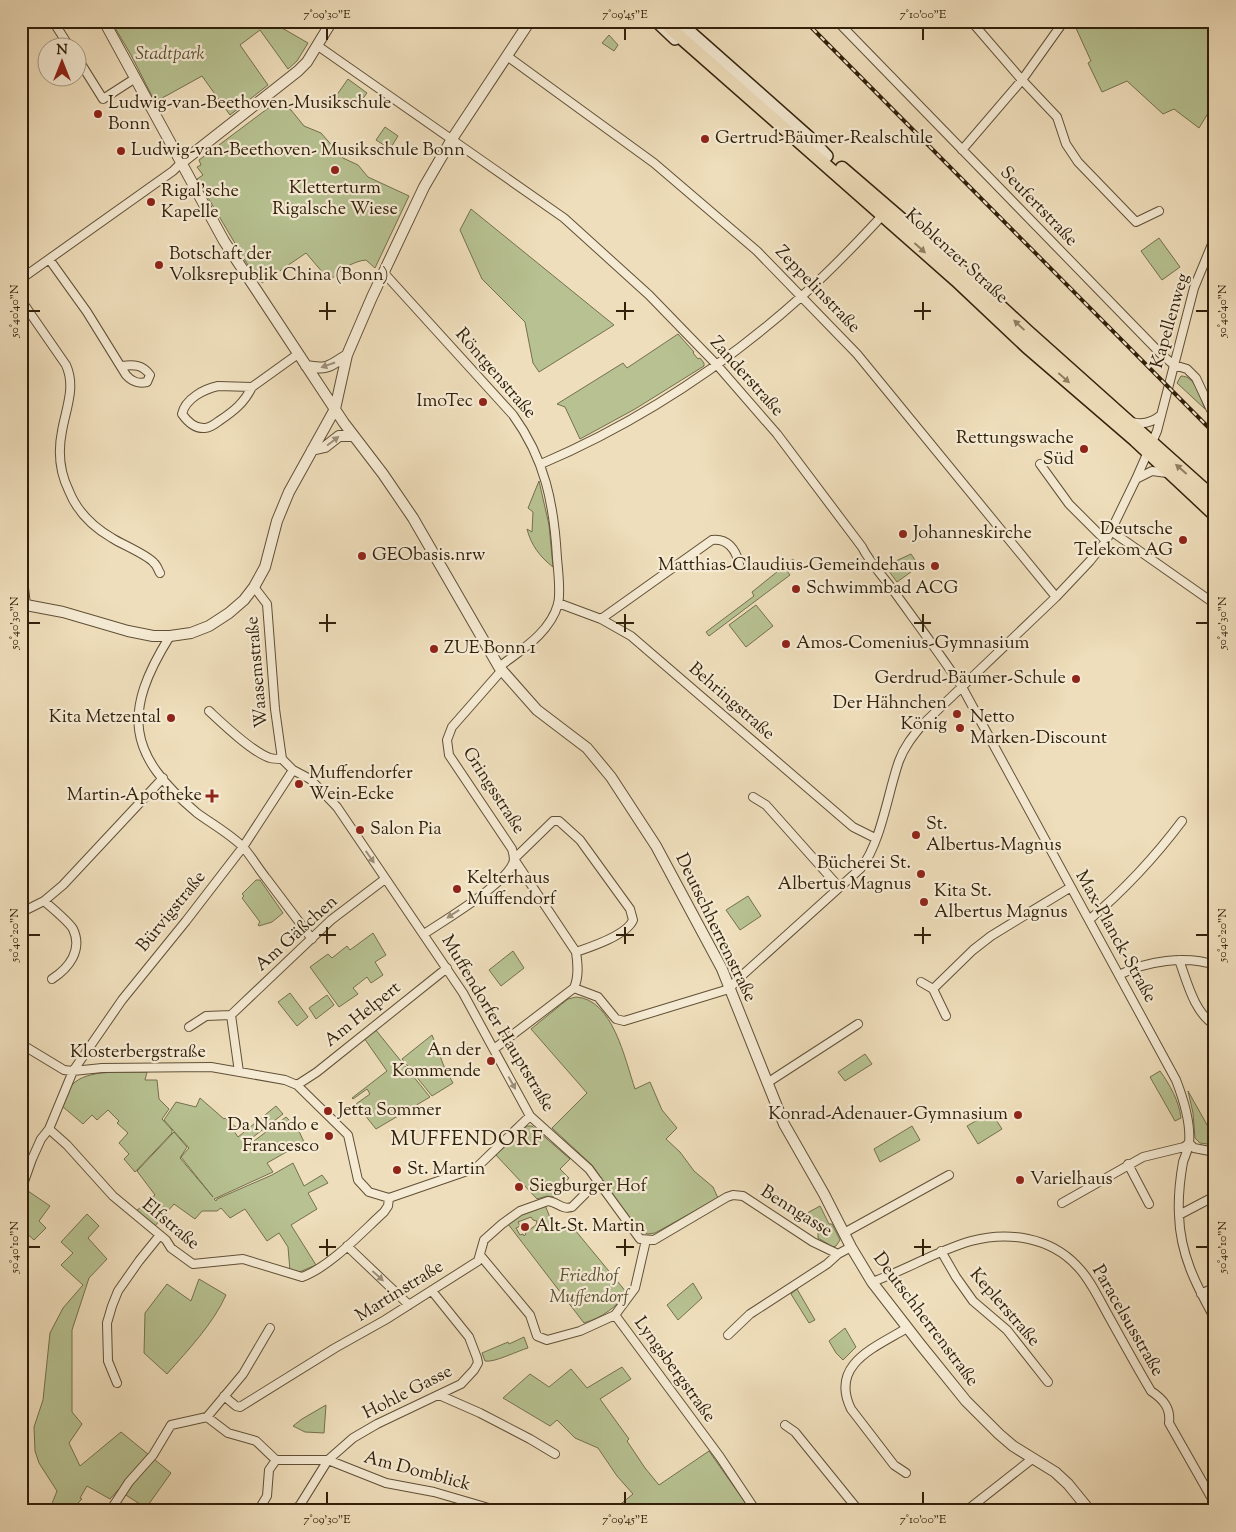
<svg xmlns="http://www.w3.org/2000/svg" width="1236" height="1532" font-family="'Sorts Mill Goudy',serif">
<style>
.green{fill:#b7c191;stroke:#74704e;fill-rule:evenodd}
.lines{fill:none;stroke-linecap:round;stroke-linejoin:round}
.minor-casing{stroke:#605036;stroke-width:10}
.tertiary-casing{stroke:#605036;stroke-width:12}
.secondary-casing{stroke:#31200a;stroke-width:14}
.primary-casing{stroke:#31200a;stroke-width:15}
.minor{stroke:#f5ead3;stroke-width:8}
.tertiary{stroke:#f5ead3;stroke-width:10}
.secondary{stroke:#f5ead3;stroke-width:11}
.primary{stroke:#efdebb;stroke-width:12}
.rail-casing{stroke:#31200a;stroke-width:4}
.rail{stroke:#f5ead3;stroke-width:2;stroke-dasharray:5.5;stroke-linecap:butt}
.oneway{fill:#907f62}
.oneway2{fill:#9d8f79}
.ticks{fill:none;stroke:#31200a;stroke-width:2}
.poi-dot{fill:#8f2418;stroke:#f5ead3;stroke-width:2}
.labels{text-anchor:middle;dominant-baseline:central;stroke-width:4.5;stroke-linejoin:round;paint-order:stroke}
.park-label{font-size:18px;font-style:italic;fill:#595032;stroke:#f5ead3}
.poi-label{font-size:18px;fill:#31200a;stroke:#f5ead3;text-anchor:start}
.street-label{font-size:18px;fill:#31200a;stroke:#f5ead3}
.quarter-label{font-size:20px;letter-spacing:1px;fill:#31200a;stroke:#f5ead3}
.neatline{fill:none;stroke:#31200a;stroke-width:2}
.ticks-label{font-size:12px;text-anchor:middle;fill:#31200a}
</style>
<rect width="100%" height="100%" fill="#efdebb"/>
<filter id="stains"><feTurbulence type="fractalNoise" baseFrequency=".004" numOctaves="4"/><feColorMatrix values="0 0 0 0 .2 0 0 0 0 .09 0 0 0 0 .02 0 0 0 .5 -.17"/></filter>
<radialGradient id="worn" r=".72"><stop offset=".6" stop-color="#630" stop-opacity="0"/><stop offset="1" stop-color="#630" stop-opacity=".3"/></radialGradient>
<path class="green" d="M111 21H270L308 43 297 61 288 69 260 30 240 45 268 85 230 115 202 76 155 102 131 55Z
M1084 21H1215V88L1207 92 1213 105 1199 128 1174 109 1163 114 1127 81 1102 92 1088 63 1091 61 1075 26Z
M609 35 618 45 614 51 602 43Z
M348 79 367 93 355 109 336 96Z
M275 103 291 110 304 126 321 133 343 158 358 165 368 177 409 196 375 268 366 260C353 261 338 271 330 281L306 253 262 283 249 267 197 179 203 175 197 167 201 165 199 160Z
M385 127 398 136 390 149 376 140Z
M471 209 614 325 539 372 533 363 525 322 482 279 460 230Z
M1159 238 1180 267 1162 280 1141 251Z
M678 334 694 352 693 353 698 359 700 358 704 363V366L635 409 580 439 565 407 557 404 623 363 627 368Z
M1181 376C1196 376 1200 398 1205 409L1177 383Z
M539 481 549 525 553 567C540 557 531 545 527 529L532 532 533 512 528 508Z
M911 554 919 566 897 582 885 566Z
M793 559 797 564 787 571 790 575 709 636 706 632 754 596 752 592Z
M756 605 773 626 746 647 729 625Z
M256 880H260L283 913 272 922 259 926 258 925 260 922 242 898 244 896 242 894Z
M748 896 761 916 740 930 726 910Z
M373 933 386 955 375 962 383 975 371 983 367 977 353 988 358 994 339 1007 310 967 328 954 332 958 347 946 350 950Z
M513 951 524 968 501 986 489 970Z
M290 993 308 1017 297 1026 278 1002Z
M327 995 334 1005 316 1019 309 1008Z
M576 997C613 999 625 1060 635 1089L650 1082 662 1110 677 1128 666 1139 680 1152 694 1171 713 1187 718 1198 655 1233 648 1234 637 1229 592 1165 552 1128 587 1093 531 1029 568 999Z
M375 1029 430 1097 376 1129 356 1104 370 1094 367 1089 353 1099 352 1098 387 1071 364 1038Z
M432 1035 445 1069 453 1083 432 1096 402 1059Z
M865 1054 872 1064 845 1081 838 1072Z
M1160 1071C1170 1085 1179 1101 1181 1118L1175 1121 1150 1077Z
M147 1072 145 1080H157L159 1099 169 1109 162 1119 172 1130V1133L135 1172 124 1159 129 1154 119 1143 128 1133 117 1123 119 1121 108 1110 97 1120 92 1115 83 1124 62 1106C65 1099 67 1090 72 1085 87 1068 126 1073 147 1072Z
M1188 1091 1215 1139V1145L1200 1143 1195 1138 1193 1113Z
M200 1098 224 1119 225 1118 237 1128 234 1131 238 1137 276 1106 283 1114 244 1144 246 1147 286 1117 298 1129 304 1142 267 1163 273 1172 214 1199 216 1201 217 1199 272 1175 293 1163 304 1186 322 1175 328 1183 308 1193 317 1209 291 1225 316 1265 297 1273 290 1271 288 1247 279 1233 267 1241 245 1209 230 1218 221 1208 217 1211H202L195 1219 174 1204 154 1227 135 1212 155 1195 137 1171 174 1132 187 1147 180 1158 213 1197 181 1157 189 1148 164 1120 176 1102 196 1107Z
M991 1112 1002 1129 978 1144 967 1126Z
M527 1126H532L570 1159 560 1169 569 1178 553 1197 547 1196 537 1199 495 1154Z
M912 1126 920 1140 880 1162 874 1149Z
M28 1191 50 1206 39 1221 46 1228 34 1240 22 1229Z
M545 1205 553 1225 554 1224 559 1232 570 1224 627 1293C615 1308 603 1317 584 1323L508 1224 520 1214ZM531 1217 533 1220 537 1221 536 1225 525 1233 526 1234 524 1236 523 1234 520 1235 516 1228 520 1226 518 1222Z
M820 1206 829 1224H832L840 1240 836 1246 833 1247 818 1238V1231L798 1218Z
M87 1214 99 1226 88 1238 107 1259 89 1278 72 1330V1412L82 1424 69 1443 80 1466 121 1432 171 1473 146 1508 118 1490 110 1499 87 1486 80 1498 82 1499 70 1511H49L57 1491 39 1463 35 1451 34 1427 43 1400 50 1333 63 1308 83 1285 61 1265 73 1253 61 1242Z
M199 1279 226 1295C213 1324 188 1350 167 1374L144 1353 145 1313 167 1284 191 1301Z
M693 1283 702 1298 678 1320 667 1305Z
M797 1289 815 1320 809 1323 791 1294Z
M845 1328 856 1347 843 1360 836 1353 829 1341Z
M524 1337 528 1348C517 1351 494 1363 485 1361L482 1353 508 1342 509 1344Z
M622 1367 631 1379 600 1399 629 1439 627 1441 645 1468 659 1485 709 1451 751 1511H612L633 1494 617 1476 598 1448 575 1438 557 1420 550 1426 503 1398 530 1374 549 1387 571 1369 587 1388Z
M326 1405 324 1433 305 1432 293 1426 302 1419Z"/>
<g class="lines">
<g class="minor-casing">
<path id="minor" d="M53 21 70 48
M837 21 1162 355 1174 365 1187 369 1196 378 1211 410 1215 413
M971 21 1022 80 1057 117 1066 144 1078 162 1136 222 1159 211
M318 46 564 218 649 295 717 365 777 434 862 547C870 563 882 575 893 590 916 622 940 654 962 687L1176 1080C1183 1098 1191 1124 1189 1143 1188 1150 1185 1156 1183 1162 1180 1179 1178 1197 1179 1215 1180 1254 1196 1285 1215 1319
M507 56 654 163 757 251 857 354 1056 597
M78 59 103 99 134 79
M962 150 1022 80 1064 21
M49 259 87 312 126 375C132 382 138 384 147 382L150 375C143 365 134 364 122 366
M384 273 513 415C545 459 554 504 557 558 558 571 561 592 558 604 550 633 521 650 499 667
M21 279 173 171 181 163
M21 300 66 365C76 387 66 408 62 431 58 451 60 473 69 491 77 511 93 527 112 538 121 544 148 555 154 563 157 565 158 570 160 573
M218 386 252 387C244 403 234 411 219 421 215 424 210 428 205 428 195 429 187 421 182 414 185 399 204 389 218 386Z
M252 387 298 354
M1131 422C1143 425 1152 423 1161 415
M541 464C637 423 724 366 802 296 829 272 855 245 880 218L887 215
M1040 464 1069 504 1106 541
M1136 479 1152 471 1167 473
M1111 531 1215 604
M21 580 24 588 26 605
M254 587 267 604 275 709 282 759
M558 603 601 619 631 636 853 827 875 838
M601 619 712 540C727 538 736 549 739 564
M170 636C122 713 127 754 197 813 212 824 230 834 243 847 251 856 258 868 266 878 281 898 296 918 312 939
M209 711C223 724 252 752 270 758 274 759 278 759 282 759L293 770 310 779 337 807 463 993 530 1116 589 1169 640 1239 654 1240 727 1197 733 1195 743 1196 813 1242 838 1254 851 1247
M753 797 766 805 839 887
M514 859 553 821H559L580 840 630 909 633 920C627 935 591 947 576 952
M514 859 576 952C578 965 579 977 574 988
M44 901C51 907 69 922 73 929 83 950 69 968 52 979
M28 909 44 901 63 885 163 778
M1089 920C1123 891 1155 857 1182 821
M424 934C443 921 510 882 514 860 514 857 513 852 512 849L449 755 447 740 452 727 502 670
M1179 960C1187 981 1194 1013 1215 1025
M1119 975C1146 961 1186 955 1215 965
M921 982 933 989
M946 1016 933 989 973 950 991 936 1071 887
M189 1027 206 1016 231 1015
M21 1044 64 1070 73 1071 102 1068 211 1067 285 1080 297 1085 348 1135 358 1180 369 1192 389 1198 476 1168 530 1116
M494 1049 574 988 598 997 616 1019 624 1021 729 989 737 980 861 868C881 843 888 792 899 761 904 747 913 736 922 725L1056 597 1090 561 1106 541 1136 479 1157 431 1194 288 1215 237
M239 1072 231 1015 331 920 385 879
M767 1083 858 1024
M297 1085 317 1072 447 968
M49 1129 67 1145 113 1196 166 1240 171 1248 193 1264 243 1259 302 1277C330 1267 362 1232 384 1212L388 1206 389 1198
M1189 1143 1194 1148 1215 1152
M1128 1164 1149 1204
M21 1190 32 1159 41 1139 49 1129 73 1071 122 1000 186 921 243 847 293 770
M1062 1203 1143 1157 1184 1147 1189 1143
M1179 1215 1215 1196
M844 1233 949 1175
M347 1246 409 1305
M941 1251 956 1277 973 1301 1007 1330 1048 1382
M480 1255 530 1315 537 1336 547 1340 580 1331 615 1315 635 1288 646 1240
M872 1282C906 1270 936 1251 971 1241 1008 1231 1050 1237 1077 1266 1090 1279 1099 1299 1108 1315 1122 1340 1136 1366 1151 1391 1163 1399 1171 1408 1169 1423L1215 1504
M1201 1294 1215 1287
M615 1315 720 1457 756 1511
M728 1335 750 1314 827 1264 838 1254
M117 1383 108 1361 107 1323 112 1306 118 1291 139 1261 160 1235
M439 1395 480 1413 530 1439 555 1454
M224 1396 236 1406 240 1407 335 1348 385 1320 478 1261 484 1240 502 1224 520 1211 548 1201C558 1202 561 1210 572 1207L598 1181
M207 1417 243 1374 270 1328
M785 1425 795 1432 859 1511
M906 1473 894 1465 851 1409C829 1364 876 1347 907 1328
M110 1511 129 1482 153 1455 171 1425 207 1417 228 1433 256 1441 276 1460
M258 1511 267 1496 269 1470 276 1460H328L386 1483 434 1492 499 1511
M293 1511 300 1505 328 1460 353 1438 377 1424 461 1384 474 1370 478 1363 477 1358 469 1337 432 1291
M966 1511 1032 1459"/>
</g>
<g class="tertiary-casing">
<path id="tertiary" d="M104 21 224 241 344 423 383 474 413 518 499 667 537 710 587 748 611 777 656 846 722 969 784 1124 824 1194 851 1247 872 1282 920 1344 966 1401 999 1434 1013 1446 1055 1472 1068 1484 1090 1511
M181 163 298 71 307 62 332 21
M306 366C328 370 330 366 347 355
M312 450 325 447 339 436H353
M21 605H26L63 612 128 631 153 636H170L191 633 209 626 229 613 244 600 254 587 265 567 277 521 289 492 335 409 347 355 372 297 424 187 452 139 530 21"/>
</g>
<g class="secondary-casing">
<path id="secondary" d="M656 21 675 39
M678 21 809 137 827 156"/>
</g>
<g class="primary-casing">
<path id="primary" d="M670 28 956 280 1027 347 1135 440 1215 515
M842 168 972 280 1027 331 1215 499"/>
</g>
<use href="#minor" class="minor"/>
<use href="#tertiary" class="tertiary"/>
<use href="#secondary" class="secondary"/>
<use href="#primary" class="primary"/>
<g class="rail-casing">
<path id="rail" d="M805 21 1215 434"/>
</g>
<use href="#rail" class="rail"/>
</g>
<defs><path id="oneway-solid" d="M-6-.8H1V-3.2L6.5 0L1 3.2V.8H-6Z" transform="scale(1.25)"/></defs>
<g class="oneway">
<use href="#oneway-solid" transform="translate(920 248) rotate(42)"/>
<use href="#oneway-solid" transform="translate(1019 325) rotate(-137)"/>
<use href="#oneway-solid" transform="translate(1064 378) rotate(41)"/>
<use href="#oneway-solid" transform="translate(1181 469) rotate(-139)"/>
</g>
<g class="oneway2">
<use href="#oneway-solid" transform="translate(328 365) rotate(161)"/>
<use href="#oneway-solid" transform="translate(333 441) rotate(-37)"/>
<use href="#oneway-solid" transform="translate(370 857) rotate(55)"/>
<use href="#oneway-solid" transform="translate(453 914) rotate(147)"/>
<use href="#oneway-solid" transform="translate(512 1083) rotate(61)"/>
<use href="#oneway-solid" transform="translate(378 1276) rotate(42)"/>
</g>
<path class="ticks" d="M327 28V40M625 28V40M923 28V40M327 302V320M625 302V320M923 302V320M28 311H40M319 311H336M616 311H634M914 311H931M1196 311H1208M327 614V632M625 614V632M923 614V632M28 623H40M319 623H336M616 623H634M914 623H931M1196 623H1208M327 927V944M625 927V944M923 927V944M28 935H40M319 935H336M616 935H634M914 935H931M1196 935H1208M327 1239V1256M625 1239V1256M923 1239V1256M28 1247H40M319 1247H336M616 1247H634M914 1247H931M1196 1247H1208M327 1492V1504M625 1492V1504M923 1492V1504"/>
<g class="poi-dot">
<circle cx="98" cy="114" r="5"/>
<circle cx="705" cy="139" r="5"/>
<circle cx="121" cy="151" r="5"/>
<circle cx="335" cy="170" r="5"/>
<circle cx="151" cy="202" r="5"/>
<circle cx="159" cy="265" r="5"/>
<circle cx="483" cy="402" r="5"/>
<circle cx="1084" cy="449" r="5"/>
<circle cx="903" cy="534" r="5"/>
<circle cx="1183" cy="540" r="5"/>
<circle cx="362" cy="556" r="5"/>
<circle cx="935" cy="566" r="5"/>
<circle cx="796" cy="589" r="5"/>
<circle cx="786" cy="644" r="5"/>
<circle cx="434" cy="649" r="5"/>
<circle cx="1076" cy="679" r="5"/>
<circle cx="957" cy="714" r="5"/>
<circle cx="171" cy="718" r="5"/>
<circle cx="960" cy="728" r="5"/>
<circle cx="299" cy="784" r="5"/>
<path d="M209.5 788.5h5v5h5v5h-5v5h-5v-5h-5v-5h5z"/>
<circle cx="360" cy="830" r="5"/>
<circle cx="916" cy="835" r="5"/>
<circle cx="921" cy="874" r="5"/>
<circle cx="457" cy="889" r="5"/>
<circle cx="924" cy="902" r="5"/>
<circle cx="491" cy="1061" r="5"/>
<circle cx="328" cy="1111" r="5"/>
<circle cx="1018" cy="1115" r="5"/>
<circle cx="329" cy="1136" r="5"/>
<circle cx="397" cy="1170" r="5"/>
<circle cx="1020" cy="1180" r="5"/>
<circle cx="519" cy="1187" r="5"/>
<circle cx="525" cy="1227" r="5"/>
</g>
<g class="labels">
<g class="park-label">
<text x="170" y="55">Stadtpark</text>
<text x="589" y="1277">Friedhof<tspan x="589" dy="21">Muffendorf</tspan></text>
</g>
<g class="poi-label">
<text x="108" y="104">Ludwig-van-Beethoven-Musikschule<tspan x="108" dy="21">Bonn</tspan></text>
<text x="715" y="139">Gertrud-Bäumer-Realschule</text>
<text x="131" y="151">Ludwig-van-Beethoven- Musikschule Bonn</text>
<text x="335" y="189" text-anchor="middle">Kletterturm<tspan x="335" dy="21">Rigalsche Wiese</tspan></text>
<text x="161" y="192">Rigal'sche<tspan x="161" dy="21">Kapelle</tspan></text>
<text x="169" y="255">Botschaft der<tspan x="169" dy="21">Volksrepublik China (Bonn)</tspan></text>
<text x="473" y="402" text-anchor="end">ImoTec</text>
<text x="1074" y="439" text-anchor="end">Rettungswache<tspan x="1074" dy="21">Süd</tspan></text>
<text x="1173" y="530" text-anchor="end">Deutsche<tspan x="1173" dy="21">Telekom AG</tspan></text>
<text x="913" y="534">Johanneskirche</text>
<text x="372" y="556">GEObasis.nrw</text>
<text x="925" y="566" text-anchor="end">Matthias-Claudius-Gemeindehaus</text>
<text x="806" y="589">Schwimmbad ACG</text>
<text x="796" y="644">Amos-Comenius-Gymnasium</text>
<text x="444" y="649">ZUE Bonn 1</text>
<text x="1066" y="679" text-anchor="end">Gerdrud-Bäumer-Schule</text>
<text x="947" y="704" text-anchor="end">Der Hähnchen<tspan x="947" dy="21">König</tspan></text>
<text x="161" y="718" text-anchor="end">Kita Metzental</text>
<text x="970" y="718">Netto<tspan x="970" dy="21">Marken-Discount</tspan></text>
<text x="309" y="774">Muffendorfer<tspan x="309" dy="21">Wein-Ecke</tspan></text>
<text x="202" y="796" text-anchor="end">Martin-Apotheke</text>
<text x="926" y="825">St.<tspan x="926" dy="21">Albertus-Magnus</tspan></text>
<text x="370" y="830">Salon Pia</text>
<text x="911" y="864" text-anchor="end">Bücherei St.<tspan x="911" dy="21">Albertus Magnus</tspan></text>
<text x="467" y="879">Kelterhaus<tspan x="467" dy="21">Muffendorf</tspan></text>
<text x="934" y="892">Kita St.<tspan x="934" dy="21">Albertus Magnus</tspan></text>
<text x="481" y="1051" text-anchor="end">An der<tspan x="481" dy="21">Kommende</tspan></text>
<text x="338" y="1111">Jetta Sommer</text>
<text x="1008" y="1115" text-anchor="end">Konrad-Adenauer-Gymnasium</text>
<text x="319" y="1126" text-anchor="end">Da Nando e<tspan x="319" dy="21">Francesco</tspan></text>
<text x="407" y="1170">St. Martin</text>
<text x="1030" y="1180">Varielhaus</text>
<text x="529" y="1187">Siegburger Hof</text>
<text x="535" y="1227">Alt-St. Martin</text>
</g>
<g class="street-label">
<text transform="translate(1038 207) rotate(46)">Seufertstraße</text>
<text transform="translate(956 257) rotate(42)">Koblenzer Straße</text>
<text transform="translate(817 290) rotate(46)">Zeppelinstraße</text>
<text transform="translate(1171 321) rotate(-74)">Kapellenweg</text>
<text transform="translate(495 374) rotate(49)">Röntgenstraße</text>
<text transform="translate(746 377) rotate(48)">Zanderstraße</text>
<text transform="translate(258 672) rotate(-95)">Waasemstraße</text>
<text transform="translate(731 702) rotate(41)">Behringstraße</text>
<text transform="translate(493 791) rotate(57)">Gringsstraße</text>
<text transform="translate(172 912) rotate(-51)">Bürvigstraße</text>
<text transform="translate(715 928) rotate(64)">Deutschherrenstraße</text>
<text transform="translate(297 934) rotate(-42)">Am Gäßchen</text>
<text transform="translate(1115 937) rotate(61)">Max-Planck-Straße</text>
<text transform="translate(363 1015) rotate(-39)">Am Helpert</text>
<text transform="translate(497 1024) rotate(59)">Muffendorfer Hauptstraße</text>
<text x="138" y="1053">Klosterbergstraße</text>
<text transform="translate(796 1212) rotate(32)">Benngasse</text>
<text transform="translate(170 1225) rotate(40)">Elfstraße</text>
<text transform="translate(400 1292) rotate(-32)">Martinstraße</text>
<text transform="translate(1004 1308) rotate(49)">Keplerstraße</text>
<text transform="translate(925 1320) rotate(53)">Deutschherrenstraße</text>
<text transform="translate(1127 1321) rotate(60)">Paracelsusstraße</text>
<text transform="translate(674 1370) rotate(54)">Lyngsbergstraße</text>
<text transform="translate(408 1393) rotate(-27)">Hohle Gasse</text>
<text transform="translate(417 1472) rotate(15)">Am Domblick</text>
</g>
<g class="quarter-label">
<text x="467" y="1140">MUFFENDORF</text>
</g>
</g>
<rect width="1236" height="1532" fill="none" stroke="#efdebb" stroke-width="55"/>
<g transform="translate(62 62)"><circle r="24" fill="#f5ead3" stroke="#a79983"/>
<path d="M0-4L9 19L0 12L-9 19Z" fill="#8f2418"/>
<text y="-8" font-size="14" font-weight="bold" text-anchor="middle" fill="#31200a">N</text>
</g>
<rect x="28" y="28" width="1180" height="1476" class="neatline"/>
<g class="ticks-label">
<text x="327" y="18">7°09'30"E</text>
<text x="625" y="18">7°09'45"E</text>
<text x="923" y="18">7°10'00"E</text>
<text transform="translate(14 311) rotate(-90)" y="4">50°40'40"N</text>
<text transform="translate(1222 311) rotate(-90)" y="4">50°40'40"N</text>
<text transform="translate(14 623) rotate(-90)" y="4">50°40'30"N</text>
<text transform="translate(1222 623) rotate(-90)" y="4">50°40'30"N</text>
<text transform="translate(14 935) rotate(-90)" y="4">50°40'20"N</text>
<text transform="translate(1222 935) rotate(-90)" y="4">50°40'20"N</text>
<text transform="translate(14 1247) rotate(-90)" y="4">50°40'10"N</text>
<text transform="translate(1222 1247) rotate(-90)" y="4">50°40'10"N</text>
<text x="327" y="1523">7°09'30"E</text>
<text x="625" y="1523">7°09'45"E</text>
<text x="923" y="1523">7°10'00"E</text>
</g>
<rect width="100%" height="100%" filter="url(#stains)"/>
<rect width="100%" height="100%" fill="url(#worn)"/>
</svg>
